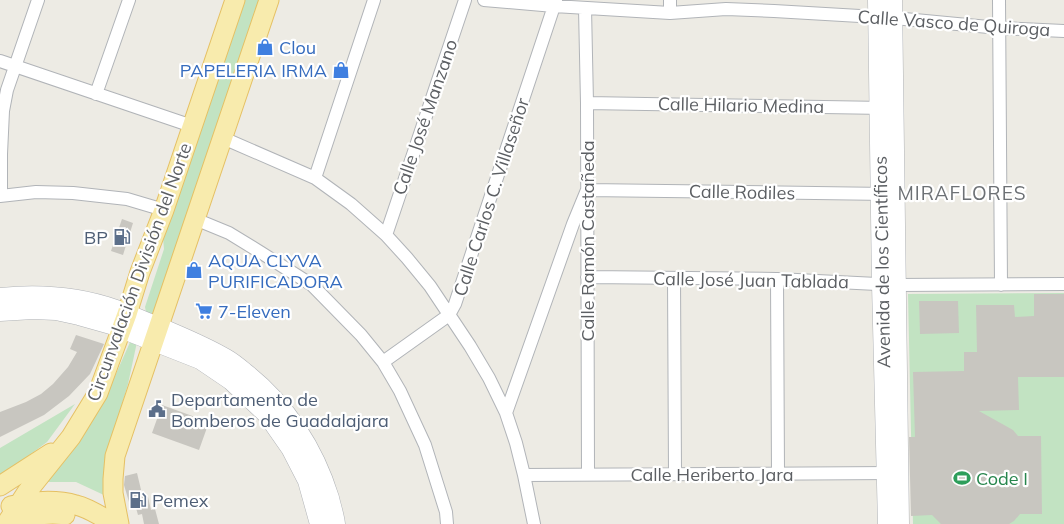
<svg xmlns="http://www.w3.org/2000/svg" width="1064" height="524" font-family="Mulish,sans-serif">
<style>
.green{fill:#c2e3c2}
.building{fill:#c8c6c0}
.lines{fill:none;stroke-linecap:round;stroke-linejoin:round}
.street-casing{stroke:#b1b4b8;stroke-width:14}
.secondary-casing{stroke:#b0b3b7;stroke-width:19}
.primary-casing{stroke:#e5c064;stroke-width:21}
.street{stroke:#fff;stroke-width:12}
.secondary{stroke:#fff;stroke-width:18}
.primary{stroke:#f8ebad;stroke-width:19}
.labels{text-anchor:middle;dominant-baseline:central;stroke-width:4.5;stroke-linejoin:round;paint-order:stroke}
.street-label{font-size:18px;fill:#5c5f63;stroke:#fff}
.shop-label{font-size:18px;fill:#366cbe;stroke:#fff;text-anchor:start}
.service-label{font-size:18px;fill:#4e5e75;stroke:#fff;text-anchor:start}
.leisure-label{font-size:18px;fill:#27864d;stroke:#fff;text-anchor:start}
.neighbourhood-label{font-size:19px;letter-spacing:1px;fill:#6d7175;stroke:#fff}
</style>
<rect width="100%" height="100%" fill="#edebe4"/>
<path class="green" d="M243 0H260L155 311 153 313 150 314 146 312 145 307 164 249 163 238Z
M1064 293V524H913L908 294Z
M131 340 137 342 128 384 106 458V496L76 482H43L103 403Z
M75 404 47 442 0 477V448Z"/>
<path class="building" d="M122 219 133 223 123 255 111 251Z
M1034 294H1064V377H1018L1019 410 979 411 1013 430 1018 436H1041L1042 514H1020L1014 521 1009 524H941L932 515 911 516 909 437H915L913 372 964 371V352H977L976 305H1014L1015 317 1034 316Z
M919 301H958L959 333 920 334Z
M76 335 104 344 90 374 69 396 44 415 0 437V412L26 402 41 394 53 384 68 367 77 352 70 349Z
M162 405 209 422 199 450 152 433Z
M137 473 143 498 148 497 151 510 155 509 159 524H144L142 514 138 515 134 501 129 502 124 485 125 476Z"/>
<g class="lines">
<g class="street-casing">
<path id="street" d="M484 0 554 6 670 13 726 9 774 11 894 18 999 28 1064 31
M670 0V13
M999 0 1001 285
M585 8 587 103 588 474
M0 61 192 126
M96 94 129 0
M587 103 885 108
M223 138 315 178 351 204 386 235 407 258 430 286 470 346 489 378 506 413 516 443 524 475 534 524
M315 178 374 0
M0 196 36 192 73 193 127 199 164 210
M1 196V154L3 111 7 90 38 0
M195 219 229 233 260 252 312 285 361 335 383 362 400 391 425 445 446 512 447 524
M386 235 465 0
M587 277 777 279 897 285 1064 284
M674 278 675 474
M777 279 778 473
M383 362 449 315 455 304 556 0
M506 413 573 224 587 190 887 194
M524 475 894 473"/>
</g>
<g class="secondary-casing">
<path id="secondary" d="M877 0 881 284 887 524
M893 0 900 524
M0 297C39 293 79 296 116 309 130 314 144 321 158 326 181 336 204 345 226 358 233 362 239 367 245 372 286 404 315 449 330 498 332 507 335 515 336 524
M0 312 33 310 56 311 79 316 111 325 200 360 231 381 267 415 290 448 307 481 319 524"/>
</g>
<g class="primary-casing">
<path id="primary" d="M0 486 51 453
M11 506C30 501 56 499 76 505 89 508 102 517 114 524
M6 524 27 492 71 437 98 393 127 314 140 272 164 210 235 0
M15 524C30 516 48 512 65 515
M119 524 113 493V479L115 456 269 0"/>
</g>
<use href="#street" class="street"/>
<use href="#secondary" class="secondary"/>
<use href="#primary" class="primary"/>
</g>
<defs>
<g id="shop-bare" transform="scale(1.35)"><path d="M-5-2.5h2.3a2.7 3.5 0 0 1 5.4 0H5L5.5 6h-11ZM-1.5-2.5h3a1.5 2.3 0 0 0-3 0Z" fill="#3f7fe0" stroke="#fff" stroke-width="2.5" paint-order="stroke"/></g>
<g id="fuel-bare" transform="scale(1.35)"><path d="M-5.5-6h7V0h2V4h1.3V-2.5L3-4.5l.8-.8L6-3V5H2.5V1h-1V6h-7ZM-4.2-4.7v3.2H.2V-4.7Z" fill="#5c6f8a" stroke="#fff" stroke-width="2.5" paint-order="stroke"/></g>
<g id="supermarket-bare" transform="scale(1.35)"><path d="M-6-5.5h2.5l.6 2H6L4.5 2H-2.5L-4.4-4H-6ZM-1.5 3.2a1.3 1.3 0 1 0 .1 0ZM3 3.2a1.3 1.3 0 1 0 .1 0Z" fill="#3f7fe0" stroke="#fff" stroke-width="2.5" paint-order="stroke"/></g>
<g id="civic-bare" transform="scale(1.35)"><path d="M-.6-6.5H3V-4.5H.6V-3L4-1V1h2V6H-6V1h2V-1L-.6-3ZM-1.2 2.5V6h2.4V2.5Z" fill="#5c6f8a" stroke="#fff" stroke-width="2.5" paint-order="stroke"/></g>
<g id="stadium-bare" transform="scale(1.35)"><path d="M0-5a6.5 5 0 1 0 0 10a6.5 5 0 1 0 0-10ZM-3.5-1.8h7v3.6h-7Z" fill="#2e9e5b" stroke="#fff" stroke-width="2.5" paint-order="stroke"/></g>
</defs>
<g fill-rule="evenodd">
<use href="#shop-bare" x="265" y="47"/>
<use href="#shop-bare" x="341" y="70"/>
<use href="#fuel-bare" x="122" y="237"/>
<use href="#shop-bare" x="194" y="270"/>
<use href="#supermarket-bare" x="204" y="311"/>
<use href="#civic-bare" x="157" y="409"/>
<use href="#stadium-bare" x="962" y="478"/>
<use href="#fuel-bare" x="138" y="500"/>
</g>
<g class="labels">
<g class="street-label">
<text transform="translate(954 23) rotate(4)">Calle Vasco de Quiroga</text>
<text transform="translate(741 105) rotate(1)">Calle Hilario Medina</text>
<text transform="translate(425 117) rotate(-71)">Calle José Manzano</text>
<text transform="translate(742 192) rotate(1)">Calle Rodiles</text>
<text transform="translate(491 197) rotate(-72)">Calle Carlos C. Villaseñor</text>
<text transform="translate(587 241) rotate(-90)">Calle Ramón Castañeda</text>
<text transform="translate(882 262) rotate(-91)">Avenida de los Científicos</text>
<text transform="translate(139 272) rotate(-70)">Circunvalación División del Norte</text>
<text transform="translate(751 280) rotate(1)">Calle José Juan Tablada</text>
<text x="712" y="474">Calle Heriberto Jara</text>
</g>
<g class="shop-label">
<text x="279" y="47">Clou</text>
<text x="327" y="70" text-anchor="end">PAPELERIA IRMA</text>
<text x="208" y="260">AQUA CLYVA<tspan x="208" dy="21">PURIFICADORA</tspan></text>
<text x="218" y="311">7-Eleven</text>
</g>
<g class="service-label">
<text x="108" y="237" text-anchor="end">BP</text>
<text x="171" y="399">Departamento de<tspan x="171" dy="21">Bomberos de Guadalajara</tspan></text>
<text x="152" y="500">Pemex</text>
</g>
<g class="leisure-label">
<text x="976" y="478">Code I</text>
</g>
<g class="neighbourhood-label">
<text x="962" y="193">MIRAFLORES</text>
</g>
</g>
</svg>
